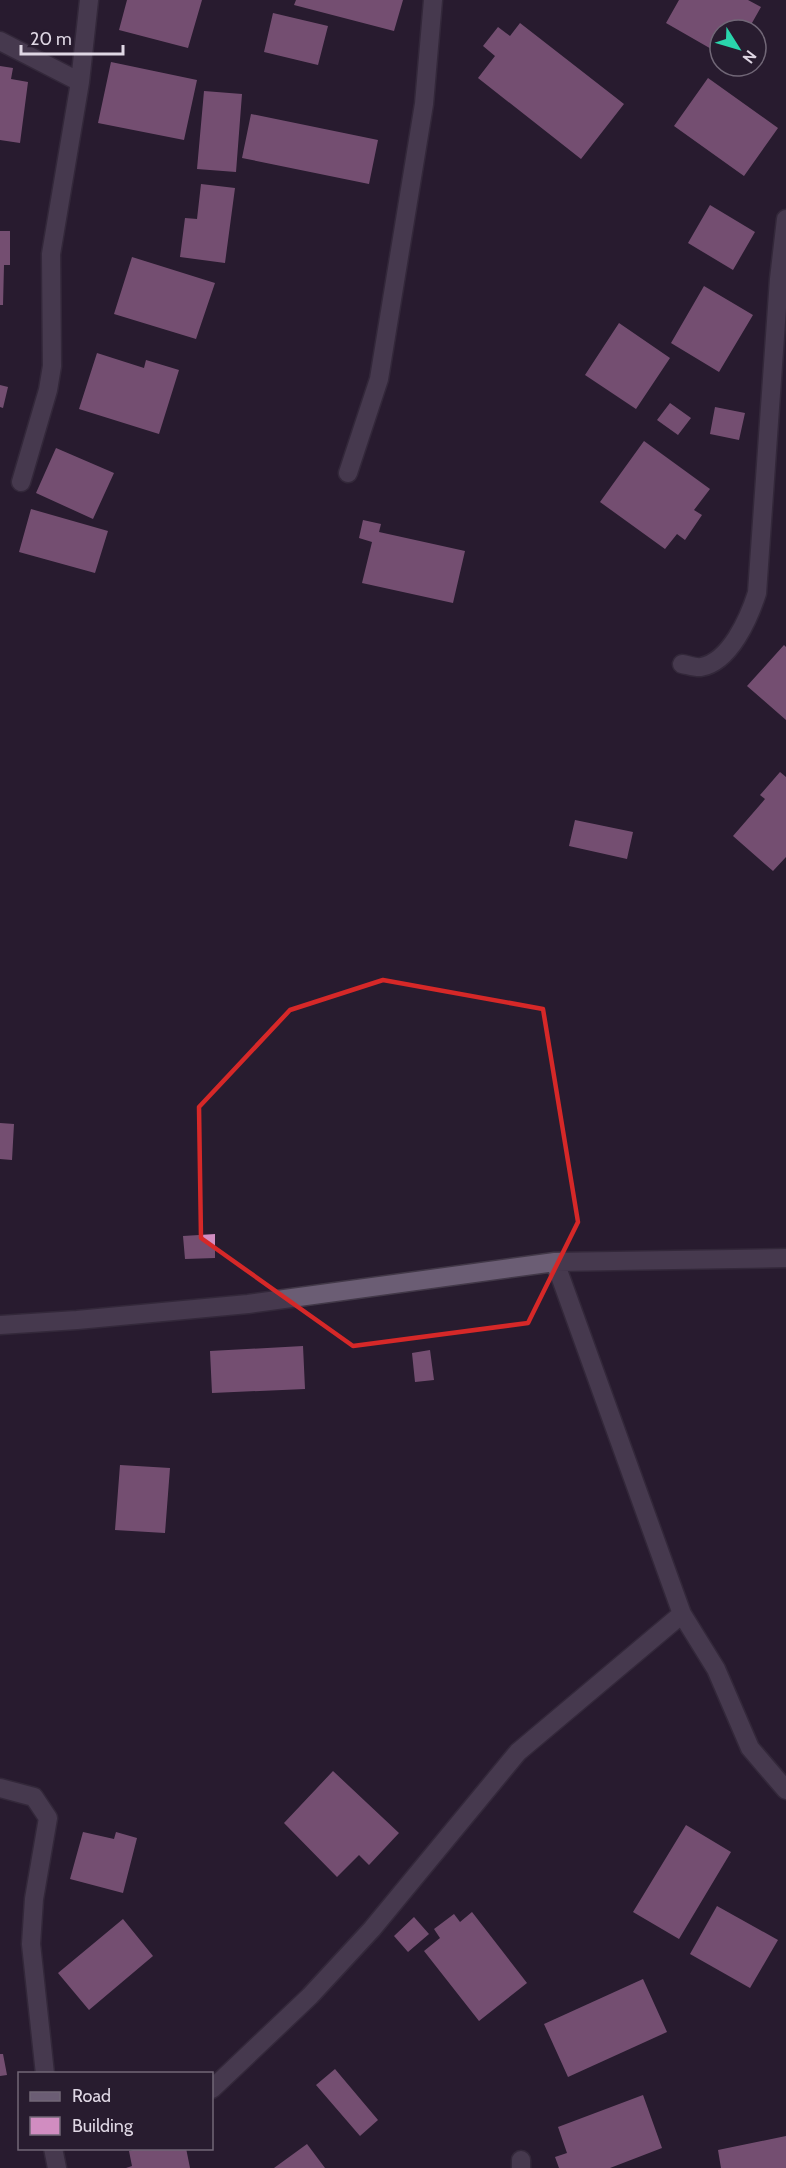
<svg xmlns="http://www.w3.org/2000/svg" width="786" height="2168" font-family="Cabin,sans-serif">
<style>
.building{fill:#d18dc1}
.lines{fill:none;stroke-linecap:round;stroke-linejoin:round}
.minor-casing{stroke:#423848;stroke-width:21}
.minor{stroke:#6b5d74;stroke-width:18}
.marked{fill:none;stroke:#d62828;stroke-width:4.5;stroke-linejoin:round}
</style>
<rect width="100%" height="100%" fill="#281c2f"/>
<path class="building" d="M127 0H202L188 48 119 30Z
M296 0H403L394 31 294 5Z
M679 0H748L761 7 748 30H720V54L666 23Z
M273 13 328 26 318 65 264 52Z
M520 23 624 104 581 159 478 78 495 56 483 46 498 27 510 36Z
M111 62 197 80 184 140 98 123Z
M0 66 13 68 11 79 28 82 20 143 0 140Z
M708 78 778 128 744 176 674 126Z
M204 91 242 94 236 172 197 169Z
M251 114 378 140 369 184 242 158Z
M201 184 235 188 225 263 180 257 185 218 197 219Z
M710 205 755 232 733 270 688 243Z
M0 231H10V265H4L3 305H0Z
M132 257 215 283 196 339 114 314Z
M704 286 753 315 719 372 671 343Z
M619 323 670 358 636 409 585 375Z
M97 353 144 368 146 360 179 370 159 434 79 409Z
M0 385 8 387 3 408 0 407Z
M670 403 691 418 678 435 657 420Z
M715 407 745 413 739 440 710 434Z
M644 441 710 489 694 510 702 515 685 540 677 534 665 549 600 502Z
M56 448 114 473 93 519 36 493Z
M31 509 108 531 95 573 19 552Z
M363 520 381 524 379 532 465 551 453 603 362 583 372 542 359 538Z
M784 645 786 647V720L747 686Z
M780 772 786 777V857L773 871 733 836 765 799 760 795Z
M575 820 633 832 627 859 569 846Z
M0 1123 14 1124 12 1160 0 1159Z
M215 1234V1258L185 1259 183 1236Z
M303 1346 305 1389 212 1393 210 1351Z
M430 1350 434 1380 415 1382 412 1353Z
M120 1465 170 1468 165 1533 115 1530Z
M333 1771 399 1833 369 1865 359 1855 337 1877 284 1823Z
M686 1825 731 1852 679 1939 633 1912Z
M83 1832 114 1839 116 1832 137 1838 123 1893 70 1879Z
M717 1906 778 1940 750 1988 690 1954Z
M472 1912 527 1983 479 2021 424 1951 440 1938 434 1929 454 1914 460 1922Z
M414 1917 429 1934 408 1952 394 1936Z
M123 1919 153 1956 89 2010 58 1973Z
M643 1979 667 2032 568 2077 544 2024Z
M0 2054H3L7 2075 0 2076Z
M335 2069 378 2120 360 2136 316 2085Z
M643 2095 662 2148 610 2168H559L555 2157 567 2153 558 2127Z
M786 2136V2168H721L718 2150Z
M307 2144 325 2168H274Z
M140 2148H186L190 2168H126L132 2166 129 2151Z"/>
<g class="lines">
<g class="minor-casing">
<path id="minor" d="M0 41 80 82
M348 473 379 379 424 104 433 0
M21 482 48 390 52 366 51 254 80 82 89 0
M682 664C688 665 696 668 701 667 730 662 749 618 757 593L779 279 786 219
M555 1262 682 1614 716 1669 750 1748 786 1790
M0 1325 77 1320 248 1304 555 1262 786 1258
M0 1788 34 1797 48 1818 34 1899 31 1944 45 2074
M212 2089 310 1996 372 1929 518 1752 682 1614
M53 2148 57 2168
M521 2160V2168"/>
</g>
<use href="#minor" class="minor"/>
</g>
<path d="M0 0H786V2168H0ZM383 980 543 1009 578 1222 528 1323 353 1346 201 1238 199 1107 290 1010Z" fill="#281c2f" fill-opacity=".55" fill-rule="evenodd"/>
<path class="marked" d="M383 980 543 1009 578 1222 528 1323 353 1346 201 1238 199 1107 290 1010Z"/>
<rect x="18" y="2072" width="195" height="78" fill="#281c2f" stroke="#716777" stroke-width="1.5"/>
<rect x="30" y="2092" width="30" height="9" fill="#6b5d74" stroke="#716777" stroke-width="1.5"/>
<text x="72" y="2102" font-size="18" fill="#dfd7e4">Road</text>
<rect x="30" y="2117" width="30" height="18" fill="#d18dc1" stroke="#716777" stroke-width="1.5"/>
<text x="72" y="2132" font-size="18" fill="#dfd7e4">Building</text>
<g transform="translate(738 48) rotate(127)"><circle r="28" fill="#281c2f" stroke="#716777" stroke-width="1.5"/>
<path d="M0-4.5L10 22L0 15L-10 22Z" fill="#2ad5ac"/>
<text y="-9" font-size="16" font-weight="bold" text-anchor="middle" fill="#dfd7e4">N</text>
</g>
<path d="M21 45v9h102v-9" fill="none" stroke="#dfd7e4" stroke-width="3"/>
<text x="30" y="45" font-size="18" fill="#dfd7e4" stroke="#281c2f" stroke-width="4.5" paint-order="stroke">20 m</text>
</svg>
